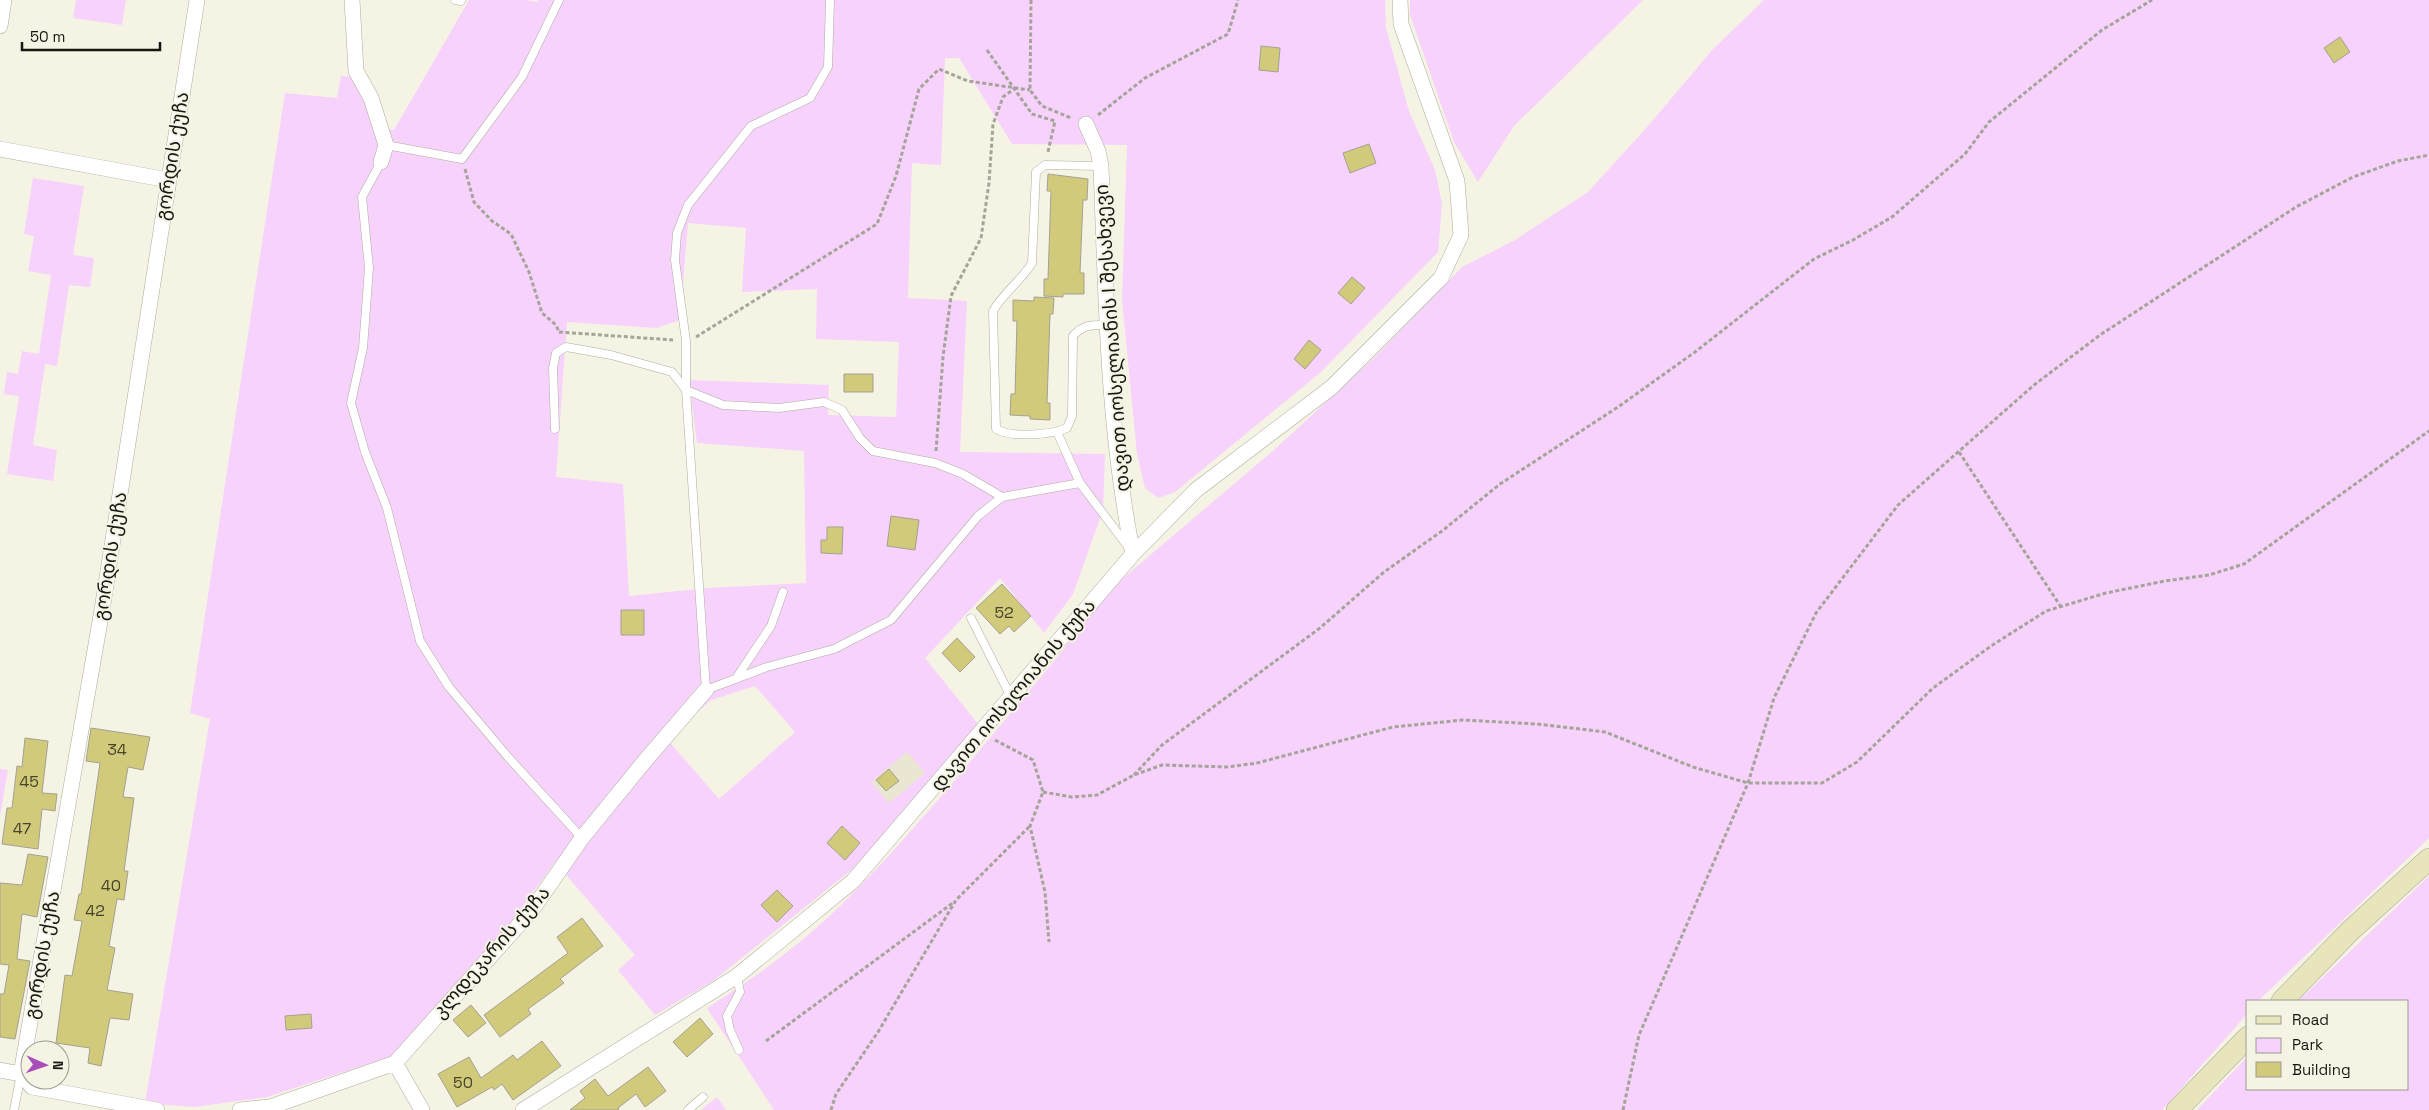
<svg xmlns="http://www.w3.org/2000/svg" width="2429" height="1110" font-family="'Space Grotesk','Noto Sans Georgian',sans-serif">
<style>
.built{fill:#e9e7d1}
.green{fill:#f7d2fd;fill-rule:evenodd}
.building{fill:#d2ca7b;stroke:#a2a193}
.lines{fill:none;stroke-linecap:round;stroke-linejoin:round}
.lane-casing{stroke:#adac9d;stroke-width:9}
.street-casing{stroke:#adac9d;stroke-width:16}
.secondary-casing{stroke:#adac9d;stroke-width:22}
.path{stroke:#a5a499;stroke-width:3;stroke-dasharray:4 2.5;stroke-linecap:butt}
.lane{stroke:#fff;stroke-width:8}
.street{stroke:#fff;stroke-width:15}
.secondary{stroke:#e8e4bc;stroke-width:21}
.labels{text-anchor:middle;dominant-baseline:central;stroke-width:4;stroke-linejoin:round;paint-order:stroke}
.number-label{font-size:16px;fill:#46442c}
.street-label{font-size:19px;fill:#171712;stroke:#f5f3e4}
</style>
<rect width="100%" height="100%" fill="#f5f3e4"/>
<path class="built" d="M907 751 925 773 889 804 871 782Z"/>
<path class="green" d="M76 0H126L122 25 73 18Z
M469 0H526L538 2V0H1385L1386 28 1409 111 1435 170 1442 204 1438 252 1321 372 1175 492 1158 498 1145 488 1137 454 1122 300 1127 145 1012 144 959 58H945L941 165 912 163 908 298 967 301 960 452 1105 454 1103 510 1073 594 1044 633 1000 578 925 658 978 724 855 867 713 981 655 1015 618 970 635 955 555 862 515 917 392 1056 267 1097 194 1107 145 1103 210 719 190 713 285 93 337 98 341 76 352 77 374 116 377 127 394 130ZM688 223 746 228 742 292 817 289 816 339 899 342 896 417 828 415 829 385 689 380 697 443 804 451 806 583 708 588 629 596 623 484 556 477 567 322 656 328 680 320ZM755 686 795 732 719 799 667 739 711 700ZM907 752 925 773 889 803 871 782Z
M1410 0H1643L1514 126 1478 182 1454 142 1410 15Z
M1764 0H2429V838L2258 1001H2248V1013L2162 1110H774L707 1008C753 979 800 945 839 907 912 836 979 750 1045 672 1072 641 1093 607 1122 579L1274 450 1375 357 1462 267 1515 240 1588 192 1649 125 1712 50Z
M33 178 84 186 73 255 94 258 90 287 69 285 57 366 45 364 33 445 57 450 53 481 7 474 19 396 4 394 7 372 18 374 22 351 39 354 51 275 28 271 34 236 24 234Z
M0 769 8 770 0 816Z
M2429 876V1110H2197L2248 1056V1089H2408V1001H2298Z
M717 1097 726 1110H701Z"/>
<path class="building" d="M2340 37 2350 52 2334 63 2324 48Z
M1261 46 1280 48 1278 72 1259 70Z
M1369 144 1376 163 1350 173 1343 153Z
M1048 174 1088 179 1087 200H1083L1080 273H1084V294H1063V297L1044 296V279H1048L1051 191H1047Z
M1352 277 1365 288 1351 304 1338 293Z
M1034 297 1054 298 1053 314H1050L1047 403H1050V420L1030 419V416L1010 415 1011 394H1015L1017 321H1013V300L1034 301Z
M1309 340 1321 350 1305 369 1294 359Z
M844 374H873V392H844Z
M891 516 919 520 915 550 887 546Z
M827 527H843L842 554 821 553V540H827Z
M1002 584 1031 616 1014 632 1009 626 1000 634 976 608Z
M621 610H644V635H621Z
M957 638 975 657 960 672 942 653Z
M91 728 150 737 143 770 128 767 123 797 134 798 124 871H128L124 900 117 899 109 946 115 948 107 990 133 994 129 1020 110 1018 101 1066 88 1063 90 1048 56 1043 65 975 72 976 82 921 74 920 79 894H81L100 763 86 761Z
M25 738 48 741 42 793 57 794 55 811 42 809 38 849 2 844 7 808H12L17 766 22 767Z
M889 769 899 781 886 791 876 780Z
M842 826 860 843 845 860 827 843Z
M28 854 48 857 37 917 22 914 17 959 30 961 15 1039 0 1037V994H4L9 965 0 964V883L22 885Z
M777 890 793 906 777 922 761 905Z
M582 918 603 946 560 979 564 983 528 1009 531 1014 500 1037 484 1015 568 953 557 937Z
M471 1005 486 1023 468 1037 453 1020Z
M311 1014 312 1028 286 1030 285 1016Z
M700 1018 713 1034 687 1057 673 1042Z
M542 1041 561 1066 513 1100 502 1084 494 1090 492 1087 457 1107 438 1074 469 1057 481 1078 513 1055 517 1060Z
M648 1067 666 1091 645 1107 636 1094 618 1108 619 1110H570L585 1098 580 1091 595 1079 608 1096Z"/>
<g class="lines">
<g class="lane-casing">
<path id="lane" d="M455 0 461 1
M830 0 828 67 810 98 751 126 688 205 677 233 675 260 686 341V390L706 690 767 667 834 649 891 620 978 516 1002 497
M386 145 462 159 522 77 559 0
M381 162 362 197 369 268 363 348 351 403 365 452 387 508 420 641 449 687 508 757 582 838
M1101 166 1045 165 1036 172 1032 263C1021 281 1003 293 993 311L996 429C1011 438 1051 435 1067 428L1072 416 1073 336C1083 324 1093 325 1107 325
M555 429 553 368 556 353 566 347 611 355 672 372 686 390 723 405 779 408 824 402 842 410 860 438 873 451 935 463 963 474 1002 497 1080 483 1129 548
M1057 432 1080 483
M971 618 1011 697
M737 677 771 626 783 592
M737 976 740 992 727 1016 730 1030 739 1050
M14 1110 21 1074
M688 1110 703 1097"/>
</g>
<g class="street-casing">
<path id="street" d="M352 0 356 71 371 98 386 145 381 162
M0 26 4 0
M1086 124 1098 151 1101 166C1106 295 1107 427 1133 554
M0 149 168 180
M395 1063 422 1110
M0 1070 21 1074 32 1087 157 1110
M21 1074 102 610 197 0
M240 1110 270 1107 395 1063 532 910 582 838 644 762 706 690
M523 1110 737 976 853 881 1133 554 1196 490 1332 387 1441 278 1461 235 1457 181 1401 24 1400 0"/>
</g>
<g class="secondary-casing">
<path id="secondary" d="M2282 1001 2350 931 2429 859
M2177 1110 2248 1037"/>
</g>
<path class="path" d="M1031 0 1030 90 1042 106 1071 118
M987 50 1032 114 1055 121 1048 152
M1098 115 1145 78 1228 34 1238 0
M465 169 474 202 492 221 511 234 529 272 542 313 556 325 559 332
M559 332 673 340
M696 337 877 224 896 176 919 89 939 69 968 81 1030 90
M936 451 943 357 951 296 981 238 989 183 993 124 1003 97 1014 89
M1959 452 2061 607
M995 740 1033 760 1043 792 1030 826 1045 892 1049 942
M1134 775 1162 745 1320 628 1384 572 1442 531 1500 484 1618 407 1695 352 1814 259 1853 240 1892 217 1965 154 1989 122 2102 30 2152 0
M1043 792 1072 797 1097 795 1134 775 1162 765 1228 767 1257 763 1393 727 1463 720 1537 724 1605 732 1693 767 1748 783H1822L1857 762 1933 688 1991 646 2046 611 2106 593 2165 581 2209 575 2244 564 2429 431
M766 1041 954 902
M831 1110 836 1094 878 1032 956 900 1030 826
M1623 1110 1639 1035 1748 783 1774 698 1816 613 1898 505 2034 385 2100 335 2296 207 2353 177 2398 161 2429 155"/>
<use href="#lane" class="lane"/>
<use href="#street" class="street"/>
<use href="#secondary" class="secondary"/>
</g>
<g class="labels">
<g class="number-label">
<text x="1004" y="612">52</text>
<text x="117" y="749">34</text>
<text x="29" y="781">45</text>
<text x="22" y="828">47</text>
<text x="111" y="885">40</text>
<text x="95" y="910">42</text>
<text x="463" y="1082">50</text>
</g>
<g class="street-label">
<text transform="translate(172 156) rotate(-81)">გორდის ქუჩა</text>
<text transform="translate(1112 338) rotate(-94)">დავით იოსელიანის I შესახვევი</text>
<text transform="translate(110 556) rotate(-81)">გორდის ქუჩა</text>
<text transform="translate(1013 695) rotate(-50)">დავით იოსელიანის ქუჩა</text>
<text transform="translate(491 952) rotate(-49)">კლდეკარის ქუჩა</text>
<text transform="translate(42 955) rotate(-80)">გორდის ქუჩა</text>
</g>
</g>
<rect x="2246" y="1000" width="162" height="90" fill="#f5f3e4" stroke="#9c9b90"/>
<rect x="2256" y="1016" width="25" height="8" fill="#e8e4bc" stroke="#9c9b90"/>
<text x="2292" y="1025" font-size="15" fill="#171712">Road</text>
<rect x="2256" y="1038" width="25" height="15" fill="#f7d2fd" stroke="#9c9b90"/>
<text x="2292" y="1050" font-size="15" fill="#171712">Park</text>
<rect x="2256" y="1062" width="25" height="15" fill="#d2ca7b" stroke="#9c9b90"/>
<text x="2292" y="1075" font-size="15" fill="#171712">Building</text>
<g transform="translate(45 1065) rotate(92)"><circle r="24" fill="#f5f3e4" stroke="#9c9b90"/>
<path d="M0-4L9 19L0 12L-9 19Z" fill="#a94eb9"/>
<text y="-8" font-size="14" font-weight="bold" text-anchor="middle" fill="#171712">N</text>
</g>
<path d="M22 42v8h138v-8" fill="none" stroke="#171712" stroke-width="2.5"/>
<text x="30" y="42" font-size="15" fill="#171712" stroke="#f5f3e4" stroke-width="4" paint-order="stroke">50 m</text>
</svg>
